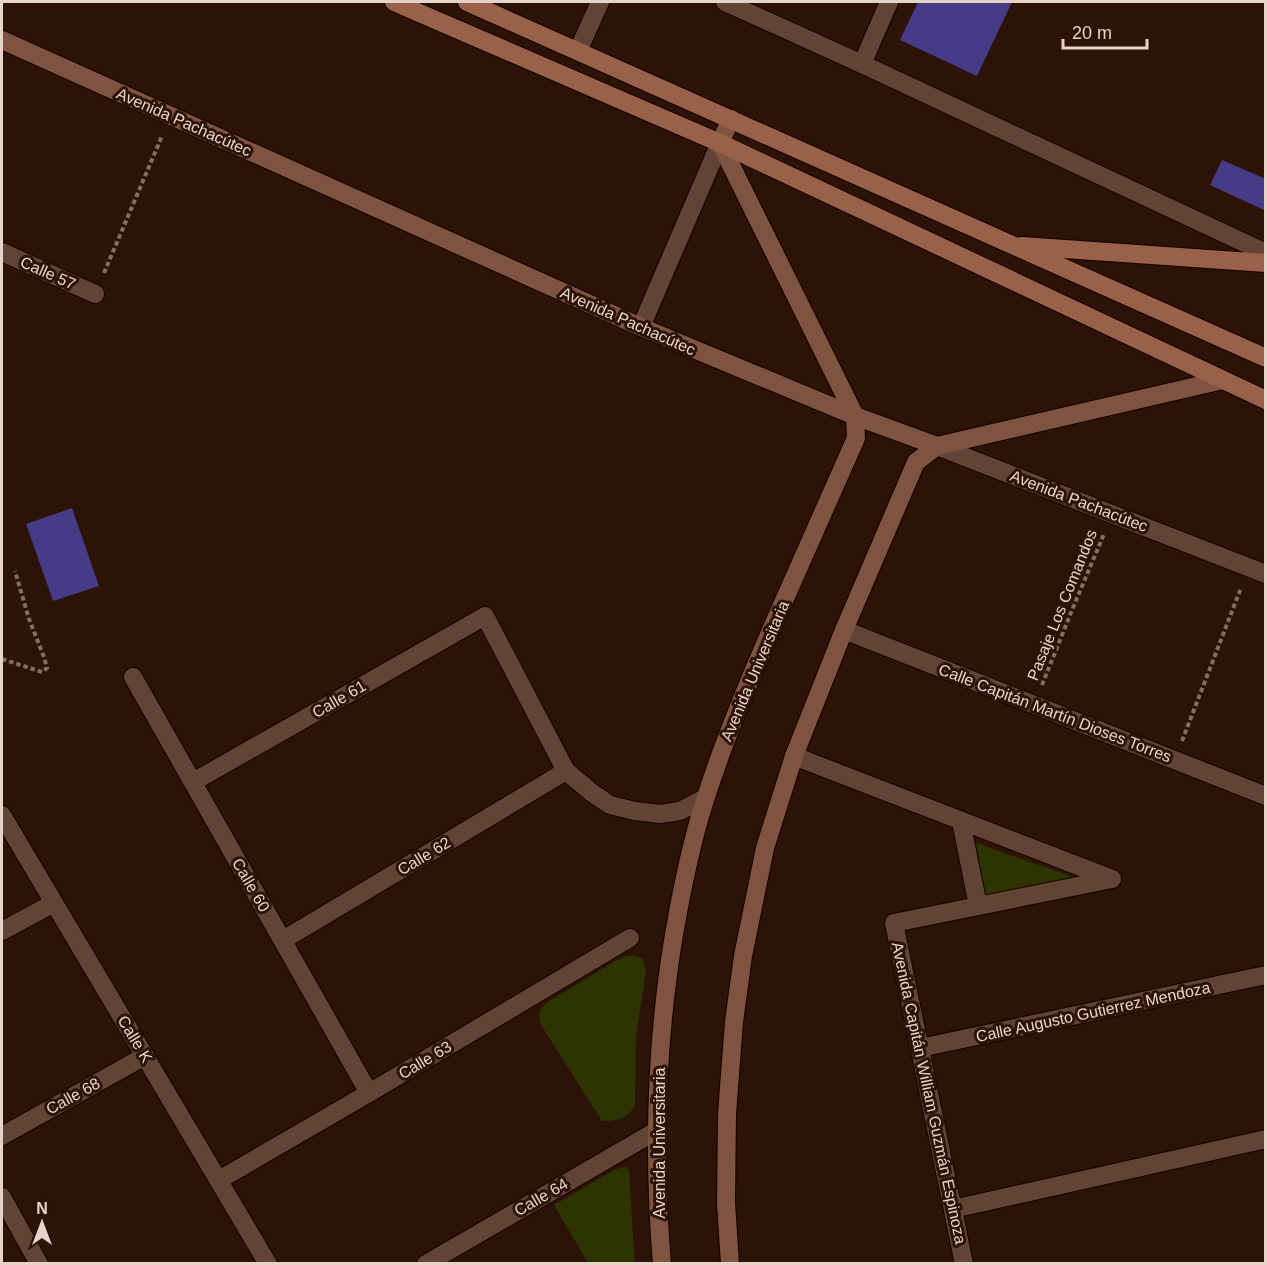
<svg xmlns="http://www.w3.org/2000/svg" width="1267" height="1265" font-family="Arial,sans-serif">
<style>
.green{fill:#2e3401}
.building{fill:#453b86}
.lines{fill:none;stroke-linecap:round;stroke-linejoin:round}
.street-casing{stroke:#130100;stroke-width:20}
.secondary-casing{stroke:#130100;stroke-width:20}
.primary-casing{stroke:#130100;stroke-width:20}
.path{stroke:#846e63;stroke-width:4;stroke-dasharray:4.5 3;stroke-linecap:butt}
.street{stroke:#614435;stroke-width:18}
.secondary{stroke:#7e5340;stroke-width:18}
.primary{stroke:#9a614a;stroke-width:18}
.labels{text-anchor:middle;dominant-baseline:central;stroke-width:6;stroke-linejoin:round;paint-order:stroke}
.street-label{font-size:16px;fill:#e6d4cb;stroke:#2c1306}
</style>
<rect width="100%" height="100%" fill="#2c1306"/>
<path class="green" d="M976 843 1079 879 986 896Z
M626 956H634L642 958 646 971 636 1035 635 1105C628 1119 616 1121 602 1121L541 1025C538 1014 539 1009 548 1002L617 960Z
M626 1167 629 1170 635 1263H588L554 1205 616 1169Z"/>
<path class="building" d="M918 2H1012L977 76 900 40Z
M1222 160 1266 179V211L1210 185Z
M72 508 99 586 53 601 26 524Z"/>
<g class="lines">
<g class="street-casing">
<path id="street" d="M725 2 862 64 1266 253
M578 51 600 2
M862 64 889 2
M2 252 95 294
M641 327 720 143
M937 446 1266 574
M844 630 1266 796
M133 677 369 1093
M794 756 1112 879
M193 782 485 616 566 771 591 792 610 805 635 811 660 814 680 811 705 798
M2 815 268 1264
M961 821 978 906
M2 931 54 903
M283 940 566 771
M920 1048 1266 975
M2 1136 145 1056
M219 1180 369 1093 630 938
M2 1197 39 1264
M953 1209 1266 1139
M426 1264 656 1131
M964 1264 894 923 1112 879"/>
</g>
<g class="secondary-casing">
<path id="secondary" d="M2 40 641 327 855 416 937 446
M662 1264C652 1143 656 1026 679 907 686 870 694 833 706 797 726 734 752 673 779 612 805 554 830 496 856 438L855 416 720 143 731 119
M730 1264 726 1203 727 1114 734 1022 743 956 765 848 794 756 844 630 916 462 937 446 1223 380"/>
</g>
<g class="primary-casing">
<path id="primary" d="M394 2 720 143 1266 400
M467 2 1266 358
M1022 246 1266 263"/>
</g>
<path class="path" d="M104 273 162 136
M2 659 42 672 47 668 44 657 29 619 15 571
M1042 685 1072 610 1104 534
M1182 741 1241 588"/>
<use href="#street" class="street"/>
<use href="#secondary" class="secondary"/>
<use href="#primary" class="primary"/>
</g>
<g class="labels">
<g class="street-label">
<text transform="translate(184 122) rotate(24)">Avenida Pachacútec</text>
<text transform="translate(48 273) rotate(24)">Calle 57</text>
<text transform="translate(628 321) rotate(24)">Avenida Pachacútec</text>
<text transform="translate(1079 501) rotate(21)">Avenida Pachacútec</text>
<text transform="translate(1062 605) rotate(-68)">Pasaje Los Comandos</text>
<text transform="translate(755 671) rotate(-67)">Avenida Universitaria</text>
<text transform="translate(339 699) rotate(-30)">Calle 61</text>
<text transform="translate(1055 713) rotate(21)">Calle Capitán Martín Dioses Torres</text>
<text transform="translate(424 856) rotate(-31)">Calle 62</text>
<text transform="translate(251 885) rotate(60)">Calle 60</text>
<text transform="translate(1093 1012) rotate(-12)">Calle Augusto Gutierrez Mendoza</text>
<text transform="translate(135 1039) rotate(59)">Calle K</text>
<text transform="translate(425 1060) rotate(-31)">Calle 63</text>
<text transform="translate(929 1093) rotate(78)">Avenida Capitán William Guzmán Espinoza</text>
<text transform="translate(73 1096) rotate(-29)">Calle 68</text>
<text transform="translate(659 1143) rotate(-90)">Avenida Universitaria</text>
<text transform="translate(541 1197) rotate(-30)">Calle 64</text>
</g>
</g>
<rect width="1267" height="1265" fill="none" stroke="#e6d4cb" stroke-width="6"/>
<g transform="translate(42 1223)" stroke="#2c1306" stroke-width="4.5" paint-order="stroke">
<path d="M0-4.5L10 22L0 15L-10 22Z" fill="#e6d4cb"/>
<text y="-9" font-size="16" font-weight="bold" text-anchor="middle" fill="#e6d4cb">N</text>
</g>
<path d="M1063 39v9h84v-9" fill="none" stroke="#e6d4cb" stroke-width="3"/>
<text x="1072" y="39" font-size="18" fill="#e6d4cb" stroke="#2c1306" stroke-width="4.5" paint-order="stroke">20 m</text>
</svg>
